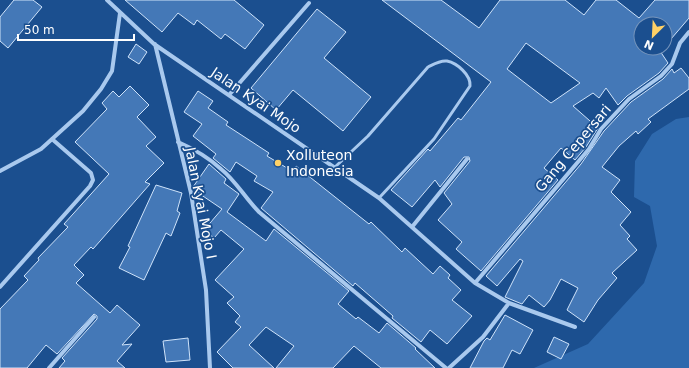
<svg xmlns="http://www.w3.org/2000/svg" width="689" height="368" font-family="'DejaVu Sans',sans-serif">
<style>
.green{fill:#2e69ad}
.building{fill:#4478b7;stroke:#cfe3fa;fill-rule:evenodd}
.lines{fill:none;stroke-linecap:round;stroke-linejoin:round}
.lane{stroke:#a9c9ee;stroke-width:3}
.street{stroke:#a9c9ee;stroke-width:4}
.poi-dot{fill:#ffd166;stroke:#1b4f8f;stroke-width:1.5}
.labels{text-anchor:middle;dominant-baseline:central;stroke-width:3.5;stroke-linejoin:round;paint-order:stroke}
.street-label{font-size:14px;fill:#fff;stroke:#1b4f8f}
.poi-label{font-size:14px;fill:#fff;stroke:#1b4f8f;text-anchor:start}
</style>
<rect width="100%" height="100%" fill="#1b4f8f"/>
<path class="green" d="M689 117V368H534L588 344 644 283 657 246 650 206 634 197 635 161 652 134 676 119Z"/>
<path class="building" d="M14 0H33L42 7 8 48 0 41V17Z
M125 0H234L264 25 245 49 225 34 221 39 197 20 194 25 178 13 162 32Z
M382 0H441L479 28 500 0H565L584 15 596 0H616L639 18 655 0H689V18L665 46V24H641V48H658L668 63 659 73 627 96 618 105 606 88 599 98 593 93 573 106 598 128 586 147 575 160 561 148 544 168 558 180 481 271 456 249 462 242 438 220 452 204 444 193 470 161 469 157H464L440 187 435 180 412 207 391 190 428 149 430 151 458 118 461 120 491 82ZM526 43 580 83 551 103 507 69Z
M317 9 346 32 324 58 371 97 343 131 293 90 276 110 251 88Z
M136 44 147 52 139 64 128 57Z
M681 68 689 78V89L648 119 651 122 638 134 636 131 619 146 602 167 620 180 611 192 631 212 620 225 630 236 627 239 637 250 612 273 617 278 598 300 584 322 567 310 578 288 561 279 550 300 544 307 529 295 522 304 505 297 523 261 520 259 497 286 486 276 581 164 604 131 631 102 663 79 672 69 674 73Z
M130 86 149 105 137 117 156 137 146 146 164 163 145 182 150 184 108 232 93 249 91 247 74 265 84 275 76 283 110 313 117 305 140 325 122 345 132 344 117 361 125 368H59L65 361 62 358 97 319V316L94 314 57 354 46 345 27 368H0V309L28 280 24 276 39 260 38 258 68 227 64 224 109 174 75 142 107 109 102 103 113 91 119 97Z
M198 91 213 101 208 108 228 122 226 125 269 153 267 156 292 171 296 166 369 224 371 222 402 252 405 248 433 274 440 266 450 275 448 278 461 290 452 300 472 316 447 344 430 330 421 342 392 318 393 316 355 283 353 286 261 208 273 192 254 181 257 176 236 162 230 172 213 158 216 154 193 136 202 124 184 112Z
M209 164 226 179 224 183 239 194 227 212 266 241 274 229 349 291 338 304 356 319 358 317 379 333 387 323 416 348 415 349 435 368H381L354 346 333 368H276L294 346 266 327 249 345 274 368H233L217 352 241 327 235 322 240 316 227 303 234 297 215 280 244 249 221 230 214 238 204 230 222 209 194 190 193 187Z
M156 185 182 193 177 211 180 213 171 236 166 233 144 280 119 268 130 247 128 246Z
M505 315 533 330 520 354 512 350 503 368H470L484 341 487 338 490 340Z
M554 337 569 344 561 359 547 352Z
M188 338 190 360 166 362 163 341Z"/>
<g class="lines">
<path class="lane" d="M335 167 368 136 428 67C434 64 440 60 447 61 457 63 471 75 470 86L434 139 379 198"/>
<path class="street" d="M107 0 154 44 379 198 475 283 509 303 575 327
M155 44 191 193 206 290 210 368
M229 95 309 3
M178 142C194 149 208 157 221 169 236 181 245 198 259 212L446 368
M0 171 41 149 83 111 101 89 112 71 120 13
M412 227 467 159
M475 283 589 149 601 129 629 99 661 76 672 64 680 43 689 32
M0 287 90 186 93 180 91 173 52 139
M49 368 94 317
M449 368 483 337 509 303"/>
</g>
<circle class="poi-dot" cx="278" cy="163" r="4"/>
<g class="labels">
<g class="street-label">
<text transform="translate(256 100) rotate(34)">Jalan Kyai Mojo</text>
<text transform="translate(573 148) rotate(-50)">Gang Cepersari</text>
<text transform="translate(201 203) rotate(79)">Jalan Kyai Mojo I</text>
</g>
<g class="poi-label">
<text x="286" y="155">Xolluteon<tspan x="286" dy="16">Indonesia</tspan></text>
</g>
</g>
<g transform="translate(653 36) rotate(204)"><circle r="19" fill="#1b4f8f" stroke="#7695bc"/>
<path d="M0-3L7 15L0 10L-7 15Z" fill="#ffd166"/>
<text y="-6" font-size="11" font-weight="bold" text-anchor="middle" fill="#ffffff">N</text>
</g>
<path d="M18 34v6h116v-6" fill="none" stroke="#ffffff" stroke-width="2"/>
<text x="24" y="34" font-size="12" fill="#ffffff" stroke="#1b4f8f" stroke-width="3" paint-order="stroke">50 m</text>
</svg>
